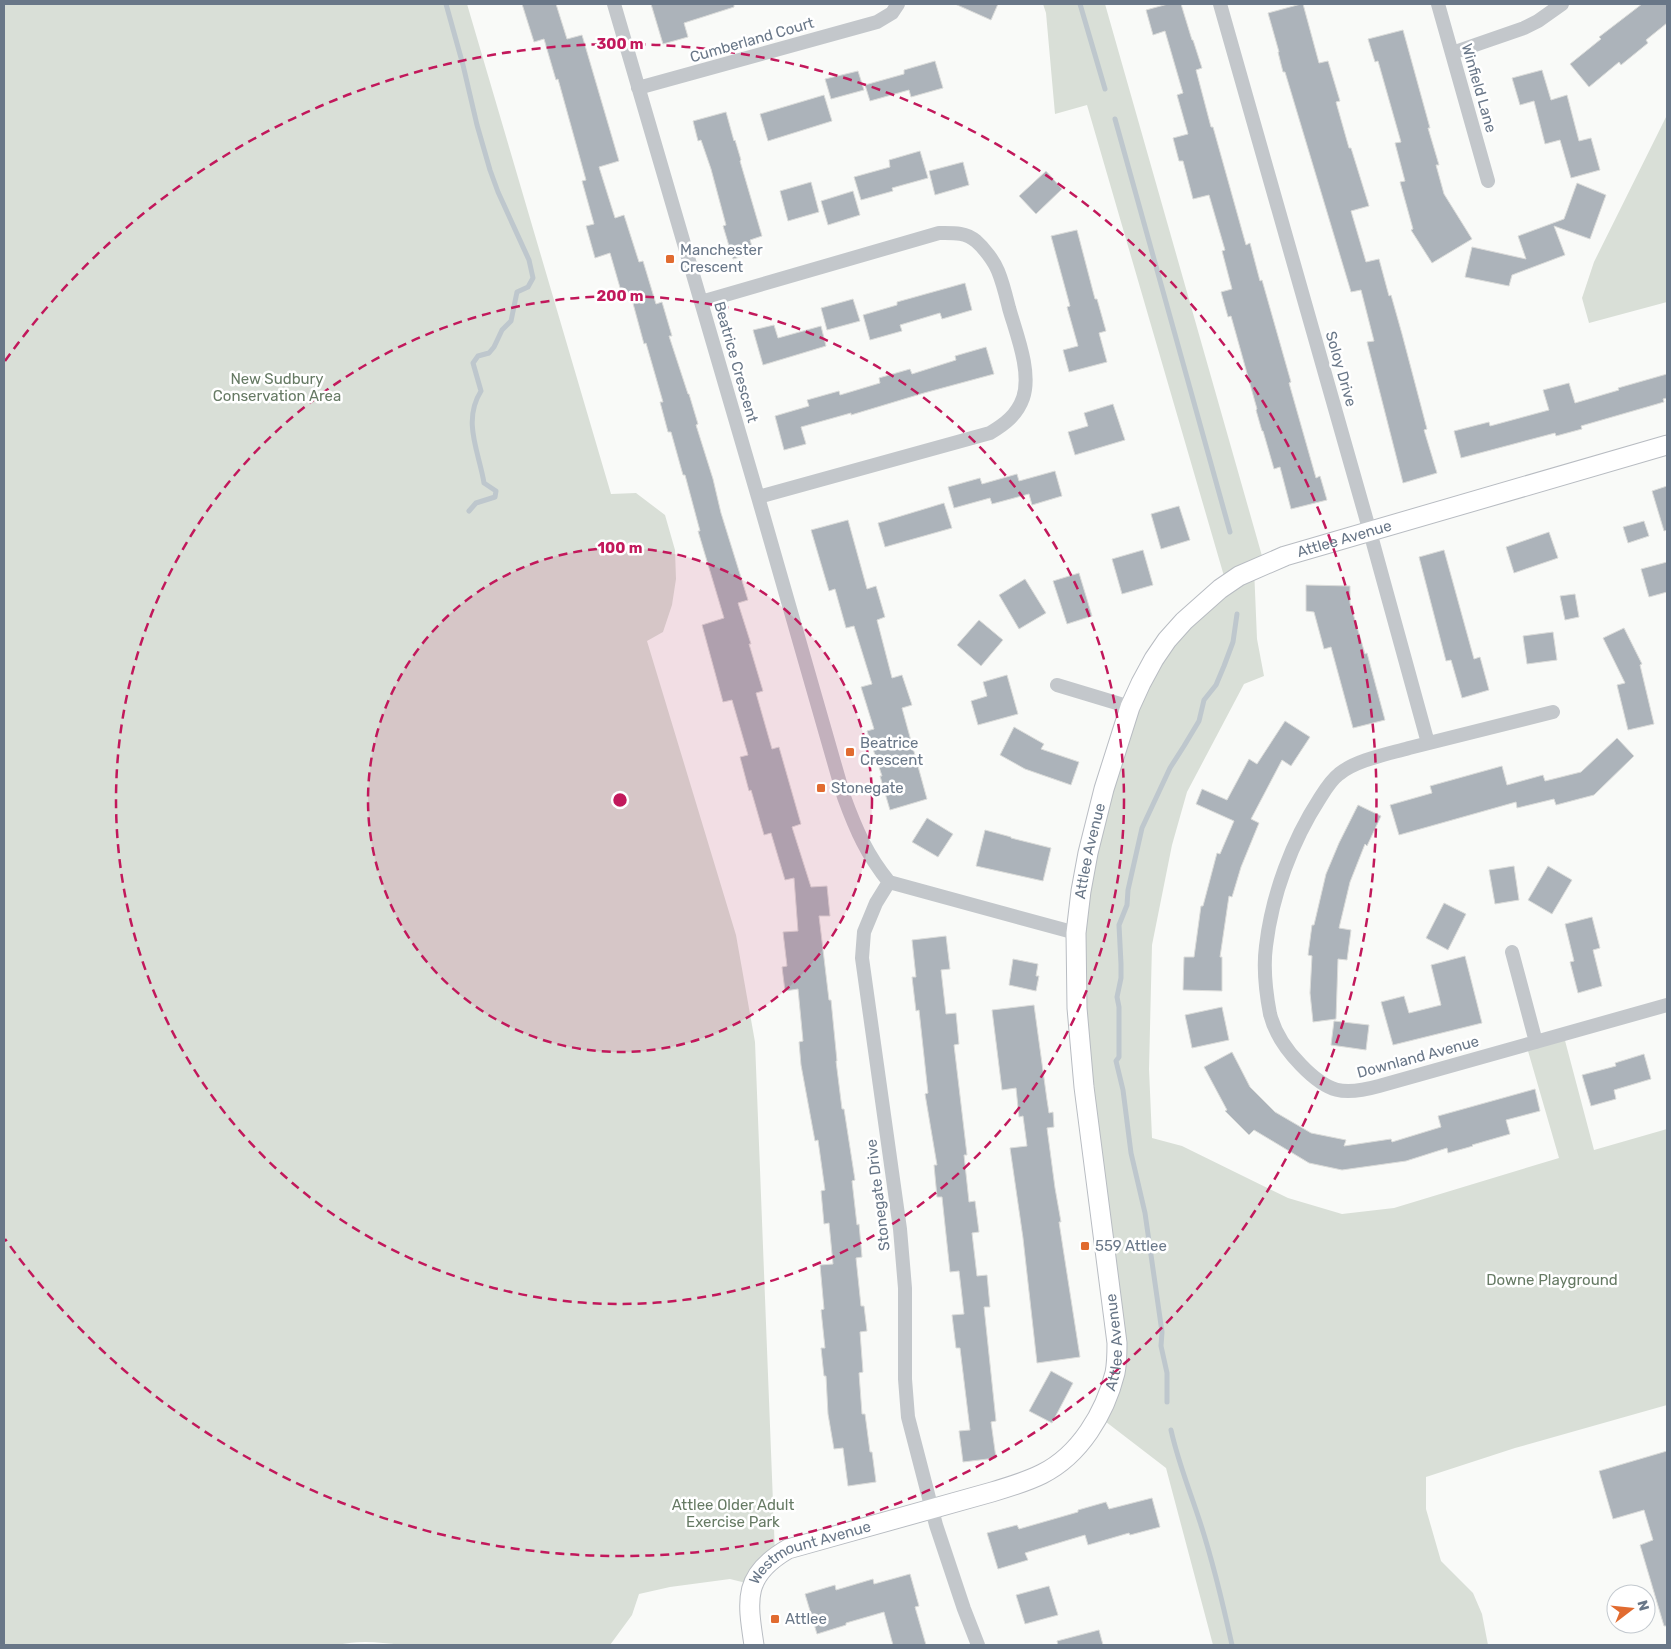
<svg xmlns="http://www.w3.org/2000/svg" width="1671" height="1649" font-family="Rubik,sans-serif">
<style>
.green{fill:#d9dfd7}
.lines{fill:none;stroke-linecap:round;stroke-linejoin:round}
.stream{stroke:#bec7cd;stroke-width:5}
.building{fill:#acb3ba;stroke:#dbdcda}
.secondary-casing{stroke:#b8bcc2;stroke-width:21}
.street{stroke:#c3c7cb;stroke-width:14}
.secondary{stroke:#fff;stroke-width:19}
.ring{fill:none;stroke:#c2185b;stroke-width:2.5;stroke-dasharray:9 6}
.poi-dot{fill:#e16b30;stroke:#fff;stroke-width:2}
.labels{text-anchor:middle;dominant-baseline:central;stroke-width:5;stroke-linejoin:round;paint-order:stroke}
.street-label{font-size:15px;fill:#697788;stroke:#fff}
.poi-label{font-size:15px;fill:#697788;stroke:#fff;text-anchor:start}
.park-label{font-size:15px;fill:#667a64;stroke:#fff}
.centre{fill:#c2185b;stroke:#fff;stroke-width:2.5}
.ring-label{font-size:15px;text-anchor:middle;font-weight:bold;fill:#c2185b;stroke:#fff;stroke-width:5;stroke-linejoin:round;paint-order:stroke}
</style>
<rect width="100%" height="100%" fill="#f9faf8"/>
<path class="green" d="M4 4H467L611 494 636 493 665 515 675 550 676 579 672 605 663 632 647 641 736 935 755 1042 775 1554 750 1584 730 1579 670 1587 639 1594 632 1615 610 1645H401C379 1642 359 1640 337 1645H4Z
M1043 4H1105L1264 563 1254 568 1257 639 1264 676 1244 684 1187 792 1172 845 1152 945 1149 1069 1152 1138 1182 1146 1288 1198 1342 1214 1394 1208 1559 1158 1526 1044 1563 1033 1594 1150 1667 1129V1405L1515 1448 1426 1477V1509L1441 1561 1473 1593 1482 1614 1488 1645H1213L1166 1468 1097 1415 1113 1371 1075 934 1141 681 1226 583 1087 105 1055 114 1046 13Z
M1667 115V302L1589 323 1582 298 1594 262Z"/>
<g class="lines">
<path class="stream" d="M446 4 463 65 477 125 490 170 498 192 529 260 533 278 528 287 517 292 511 321 502 330 494 347 489 353 478 356 473 363 481 391C462 421 479 452 484 483L496 491 495 497 476 503 469 511
M1080 4 1105 89
M1115 119 1230 532
M1167 1402V1373L1161 1346 1162 1332 1145 1213 1131 1153 1123 1090 1116 1061 1119 1057V1007L1117 997 1121 978V964L1119 925 1127 905 1128 890 1142 828 1170 768 1184 746 1199 721 1204 700 1216 685 1224 666 1233 642 1237 614
M1171 1430C1178 1462 1190 1491 1200 1522 1213 1562 1223 1604 1232 1645"/>
</g>
<path class="building" d="M522 4H556L567 39 582 35 619 161 599 167 615 218 624 215 639 262 643 261 656 304 662 302 672 336H669L688 394H689L698 424 696 425 713 479 721 513 748 600 738 603 751 644H749L763 691 756 693 772 749 779 747 801 824 792 827 811 887 827 886 830 916H819L829 1000H831L837 1061H836L842 1109H844L855 1180 852 1181 857 1225 859 1224 862 1257 856 1258 861 1306H864L867 1331 860 1332 863 1372 859 1373 862 1414H865L870 1452H872L876 1482 848 1486 843 1448 834 1449 828 1414 826 1376H824L821 1348H825L821 1310 824 1309 820 1265 833 1264 829 1223 824 1224 821 1191 825 1190 818 1140 815 1141 801 1065 799 1042 803 1041 798 989 785 991 782 967 787 966 783 932 798 931 794 878 785 880 771 833 764 835 751 790 749 791 740 757 748 755 732 700 723 702 702 625 724 618 698 531H700L685 475H683L671 432H668L660 402H663L646 343 644 344 631 296 623 298 610 253 595 258 586 226 594 224 582 181 586 180 558 79 556 80 544 39 534 42Z
M651 4H734V7L684 23 688 37 663 44Z
M955 4H998L991 20Z
M1168 4H1181L1192 40H1193L1202 68 1196 70 1211 127H1213L1246 245 1250 243 1260 281 1262 280 1291 382 1289 383 1316 478 1320 476 1327 500 1291 509 1280 467 1274 469 1263 431H1262L1256 410 1257 409 1231 316 1228 317 1221 292 1232 289 1222 251 1225 250 1209 195 1193 199 1183 161H1179L1173 138 1188 134 1177 95 1183 93 1165 31 1153 35 1146 10Z
M1301 4H1303L1319 63 1328 61 1340 101 1336 102 1349 148H1351L1369 206 1351 211 1366 262 1379 259 1389 296 1391 295 1402 334 1427 429 1424 430 1437 473 1403 483 1367 342 1374 341 1361 290 1351 292 1285 72H1283L1278 52H1279L1268 13Z
M1642 4H1667V23L1646 40 1648 43 1621 65 1619 62 1589 87 1570 64 1601 39 1599 37Z
M1403 30 1430 128H1428L1439 165H1436L1444 194 1472 239 1432 263 1411 230 1413 229 1400 182 1405 181 1395 143 1401 142 1378 61 1375 62 1368 39Z
M935 61 943 88 911 97 909 90 870 101 865 85 904 74V70Z
M1542 70 1551 100 1567 95 1579 141 1591 138 1600 170 1571 178 1560 140 1545 144 1534 101 1520 105 1512 78Z
M858 71 864 90 831 99 825 79Z
M824 95 832 121 768 141 760 114Z
M726 112 734 141 735 140 741 160 740 161 762 236 750 240 754 253 733 259 723 226 726 225 711 169 701 140 698 141 693 121Z
M920 151 928 178 892 188 893 191 861 200 854 177 890 167 889 160Z
M963 162 969 185 935 195 929 171Z
M1046 171 1062 189 1036 214 1019 196Z
M811 182 819 212 788 221 780 191Z
M1577 183 1606 195 1590 239 1554 226 1565 255 1512 275 1509 286 1465 277 1472 247 1526 259 1518 236 1564 219Z
M853 191 860 215 828 225 821 201Z
M1077 230 1095 299H1097L1106 331 1099 333 1107 362 1069 372 1063 350 1078 346 1067 307 1070 306 1051 236Z
M965 283 972 310 942 319 940 313 900 325 902 331 870 340 863 315 897 305V302Z
M853 299 860 321 827 330 821 308Z
M774 325 778 338 821 326 826 346 763 365 753 330Z
M986 347 994 374 924 393 851 415V413L801 427 806 444 784 450 775 416 809 406 807 400 839 391 840 395 880 383 879 378 910 369 912 374 956 360 955 356Z
M1667 374V398L1663 399 1664 402 1581 426 1582 429 1556 436 1555 433 1461 458 1454 431 1489 422 1490 426 1549 410 1543 390 1569 383 1575 403 1619 390 1618 388Z
M1113 404 1125 440 1075 455 1068 432 1088 426 1084 413Z
M1055 471 1062 496 1032 505 1029 494 992 504 990 498 954 508 948 487 980 478 982 484 1017 474 1019 481Z
M1667 486V530L1664 531 1652 491Z
M944 503 952 528 885 547 878 523Z
M1179 506 1190 540 1161 549 1151 514Z
M848 520 867 589 876 586 885 617 877 620 892 678 902 675 912 705 902 708 927 799 890 810 880 776H882L867 731 874 729 861 687 872 684 854 626 846 628 835 589 829 591 811 530Z
M1644 521 1649 536 1628 543 1623 527Z
M1549 532 1558 558 1514 573 1506 547Z
M1143 550 1153 585 1122 594 1112 559Z
M1444 550 1474 659 1480 657 1489 690 1462 698 1451 660 1446 661 1419 557Z
M1667 562V592L1649 597 1641 569Z
M1079 573 1092 616 1067 624 1053 581Z
M1025 579 1046 613 1019 629 999 595Z
M1306 585 1350 586V603L1365 654 1367 653 1385 720 1353 728 1331 647 1324 649 1314 612 1306 611Z
M1575 594 1579 617 1565 620 1560 596Z
M979 620 1003 640 981 666 957 645Z
M1624 628 1642 664 1640 665 1654 724 1628 730 1617 685 1625 683 1603 638Z
M1553 632 1557 660 1527 664 1523 636Z
M1007 675 1018 714 978 725 971 701 987 696 983 682Z
M1285 721 1310 737 1291 766 1282 760 1251 819 1259 823 1241 867 1232 897 1229 896 1220 957H1222V991L1183 990 1184 957H1194L1201 906H1203L1217 853 1220 854 1234 821 1196 804 1202 789 1227 800 1249 759 1257 764Z
M1014 727 1044 744 1041 749 1079 762 1071 785 1025 769 1000 755Z
M1617 738 1634 756 1594 795 1556 805 1554 799 1517 808 1516 802 1399 835 1390 805 1432 793 1430 786 1502 766 1507 785 1543 775 1545 781 1581 772Z
M1358 805 1381 816 1367 846 1365 844 1350 882 1339 928 1351 930 1347 960 1338 959 1336 1019 1313 1022 1310 993 1312 956 1308 955 1312 925H1314L1326 874 1339 843Z
M927 818 953 834 938 857 912 842Z
M985 830 1011 837V838L1051 848 1043 881 976 866Z
M1514 866 1519 900 1495 904 1489 870Z
M1548 866 1572 880 1552 914 1528 900Z
M1444 903 1466 914 1448 950 1426 938Z
M1592 917 1600 948 1593 950 1602 986 1578 993 1570 962 1574 961 1565 924Z
M946 936 950 969 941 970 946 1014 956 1013 959 1044 954 1045 967 1155H964L969 1202 975 1201 979 1232 972 1233 977 1276 987 1275 990 1307H984L996 1421 991 1422 996 1458 963 1462 959 1431 970 1430 960 1348H956L952 1315 964 1314 959 1271 950 1272 942 1197H937L934 1165H937L925 1094 928 1093 919 1010 916 1011 912 977H916L912 940Z
M1465 956 1482 1023 1393 1045 1381 1002 1404 996 1409 1013 1441 1005 1431 965Z
M1013 959 1038 964 1036 976H1039L1036 991 1009 985Z
M1034 1005 1047 1100 1049 1113 1053 1112 1054 1127 1047 1128 1055 1188 1061 1222H1059L1063 1248 1080 1357 1037 1363 1023 1238 1010 1148 1027 1146 1023 1116 1019 1117 1016 1088 1002 1090 992 1010Z
M1222 1007 1229 1040 1192 1048 1185 1015Z
M1334 1021 1369 1025 1366 1050 1331 1045Z
M1232 1052 1250 1087 1275 1112 1311 1133 1346 1140 1344 1146 1391 1139 1392 1142 1441 1127 1438 1116 1535 1089 1540 1111 1506 1120 1510 1134 1472 1145 1473 1146 1448 1153 1447 1148 1406 1161 1342 1170 1309 1163 1254 1130 1249 1135 1225 1111 1227 1110 1204 1067Z
M1644 1054 1651 1079 1614 1090 1616 1099 1591 1106 1582 1075 1616 1066 1615 1063Z
M1051 1371 1073 1383 1052 1423 1029 1411Z
M1667 1451V1626H1664L1640 1545 1653 1540 1644 1510 1613 1519 1599 1471Z
M1152 1498 1160 1527 1130 1535 1129 1533 1088 1545 1085 1535 1025 1553 1028 1560 998 1569 987 1533 1017 1525 1019 1529 1078 1512V1510L1106 1502 1109 1509Z
M910 1574 919 1606 915 1607 926 1645H893L884 1612 846 1623V1625L817 1634 805 1594 835 1585 836 1590 873 1579 874 1584Z
M1049 1586 1058 1615 1025 1624 1016 1595Z
M1099 1630 1103 1645H1058L1057 1641Z"/>
<g class="lines">
<g class="secondary-casing">
<g id="secondary">
<path id="s1" d="M754 1645C747 1599 743 1575 788 1549L992 1492C1009 1487 1026 1482 1042 1474 1080 1455 1105 1413 1115 1373 1117 1363 1117 1353 1117 1343L1084 1087 1077 1008 1076 933 1081 891 1088 853 1104 789 1130 707 1141 683 1154 659 1167 640 1184 621 1220 589 1239 576 1285 556 1667 445"/>
</g>
</g>
<path class="street" d="M614 4 758 497 844 797C856 830 867 855 889 882L1076 933
M1220 4 1370 532 1428 743
M1438 4 1488 181
M1452 53 1524 28 1538 21 1562 4
M638 88 877 22 892 13 898 4
M701 302 939 233C953 233 965 232 976 241 984 248 994 261 998 271 1003 283 1006 296 1009 308 1016 333 1032 372 1023 398 1017 415 1005 424 990 433L758 497
M1057 685 1130 707
M1553 712C1505 724 1457 736 1409 748 1388 754 1356 760 1339 774 1331 780 1325 790 1320 798 1292 841 1272 895 1266 946 1263 968 1266 993 1270 1014 1275 1034 1287 1051 1301 1065 1328 1093 1343 1096 1379 1086L1667 1005
M889 882 876 903 864 932 862 958 900 1229 905 1288V1379L908 1417 936 1525 964 1609 978 1645
M1512 952 1536 1042"/>
<use href="#secondary" class="secondary"/>
</g>
<circle cx="620" cy="800" r="252" fill="#c2185b" fill-opacity=".12"/>
<g class="ring">
<circle cx="620" cy="800" r="252"/>
<circle cx="620" cy="800" r="504"/>
<path d="M5 361A756 756 0 1 1 5 1239"/>
</g>
<g class="poi-dot">
<rect x="665" y="254" width="10" height="10" rx="2.5"/>
<rect x="845" y="747" width="10" height="10" rx="2.5"/>
<rect x="816" y="783" width="10" height="10" rx="2.5"/>
<rect x="1080" y="1241" width="10" height="10" rx="2.5"/>
<rect x="770" y="1614" width="10" height="10" rx="2.5"/>
</g>
<g class="labels">
<g class="street-label">
<text transform="translate(752 40) rotate(-16)">Cumberland Court</text>
<text transform="translate(1479 88) rotate(74)">Winfield Lane</text>
<text transform="translate(736 362) rotate(74)">Beatrice Crescent</text>
<text transform="translate(1341 369) rotate(74)">Soloy Drive</text>
<text stroke="none"><textPath href="#s1" startOffset="1466">Attlee Avenue</textPath></text>
<text stroke="none"><textPath href="#s1" startOffset="1031">Attlee Avenue</textPath></text>
<text transform="translate(1418 1057) rotate(-15)">Downland Avenue</text>
<text transform="translate(878 1195) rotate(-97)">Stonegate Drive</text>
<text stroke="none"><textPath href="#s1" startOffset="536">Attlee Avenue</textPath></text>
<text stroke="none"><textPath href="#s1" startOffset="130">Westmount Avenue</textPath></text>
</g>
<g class="poi-label">
<text x="680" y="250">Manchester<tspan x="680" dy="17">Crescent</tspan></text>
<text x="860" y="743">Beatrice<tspan x="860" dy="17">Crescent</tspan></text>
<text x="831" y="788">Stonegate</text>
<text x="1095" y="1246">559 Attlee</text>
<text x="785" y="1619">Attlee</text>
</g>
<g class="park-label">
<text x="277" y="379">New Sudbury<tspan x="277" dy="17">Conservation Area</tspan></text>
<text x="1552" y="1280">Downe Playground</text>
<text x="733" y="1505">Attlee Older Adult<tspan x="733" dy="17">Exercise Park</tspan></text>
</g>
</g>
<circle cx="620" cy="800" r="8" class="centre"/>
<g class="ring-label">
<text x="620" y="49">300 m</text>
<text x="620" y="301">200 m</text>
<text x="620" y="553">100 m</text>
</g>
<rect width="1671" height="1649" fill="none" stroke="#697788" stroke-width="10"/>
<g transform="translate(1631 1609) rotate(74)"><circle r="24" fill="#ffffff" stroke="#c3c9cf"/>
<path d="M0-4L9 19L0 12L-9 19Z" fill="#e16b30"/>
<text y="-8" font-size="14" font-weight="bold" text-anchor="middle" fill="#697788">N</text>
</g>
</svg>
